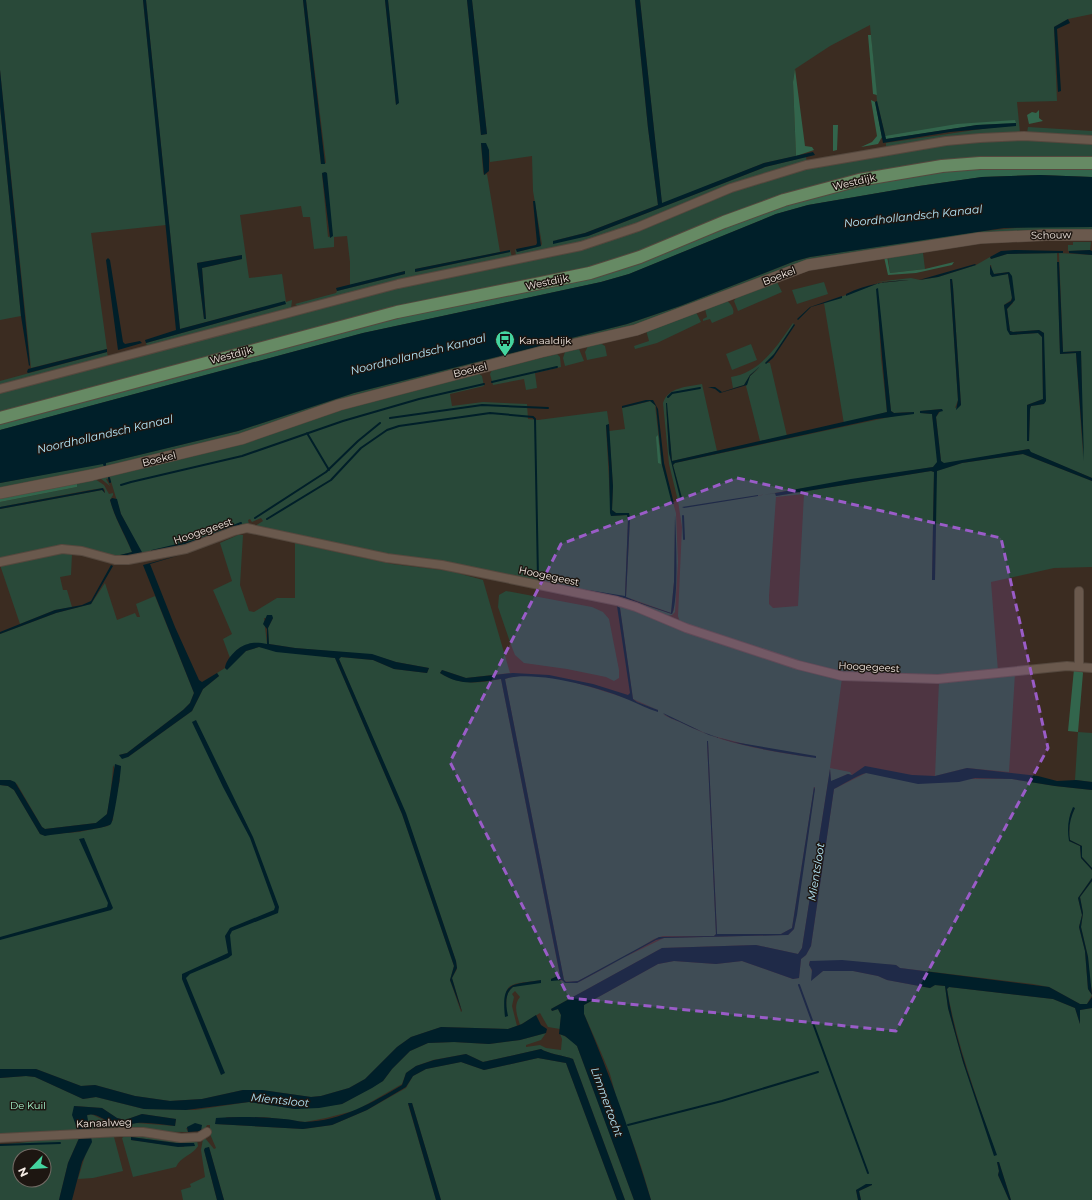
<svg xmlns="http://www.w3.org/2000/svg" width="1092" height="1200" font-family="Montserrat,sans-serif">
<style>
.green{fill:#294939;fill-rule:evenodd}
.forest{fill:#32654c}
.water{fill:#001f29}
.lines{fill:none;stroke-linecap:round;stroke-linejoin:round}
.stream{stroke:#001f29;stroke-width:2}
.street-casing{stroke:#55483e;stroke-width:10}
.secondary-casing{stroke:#55483e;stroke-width:12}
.primary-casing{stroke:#55483e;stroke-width:14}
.street{stroke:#6a594d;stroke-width:8}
.secondary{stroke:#6a594d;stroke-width:11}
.primary{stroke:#668a64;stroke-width:12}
.marked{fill:#9a5cc8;fill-opacity:0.2;stroke:#9a5cc8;stroke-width:3;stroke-dasharray:8 5;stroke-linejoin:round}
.labels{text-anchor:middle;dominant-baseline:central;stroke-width:3;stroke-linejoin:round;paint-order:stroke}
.street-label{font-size:10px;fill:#f5ebe4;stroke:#1d1611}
.poi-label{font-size:10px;fill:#f5ebe4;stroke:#1d1611;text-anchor:start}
.park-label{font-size:10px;fill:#a7f8ce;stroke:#1d1611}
.water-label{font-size:11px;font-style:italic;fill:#b4e8fb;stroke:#1d1611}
</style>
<rect width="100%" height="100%" fill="#3b2c21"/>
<path class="green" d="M0 0H143L166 225 91 233 107 349 31 368 0 70Z
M146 0H303L321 164 326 163 306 0H385L396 105 398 103 388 0H467L481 135 487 134 472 0H635L648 128 658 205 585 233 553 241 588 236 765 167 806 157 807 162C738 177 676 211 610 234 580 244 550 250 519 256L516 255 515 249 517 252 541 246 542 244 533 191 532 156 490 162 489 150 481 143 483 171 484 175 487 174 500 252 415 269 416 272 510 252V250L512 257 299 307 295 304 336 293 337 291 405 274V271L350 285V262L347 236 334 237V247L314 249 310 217H303L301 206 240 215 249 278 282 274 286 302 292 300 291 309 147 346 146 343 286 304 259 308 180 329ZM326 172 332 236 328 237 322 174ZM242 255V259L202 268 206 318 204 319 197 263Z
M640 0H1092V14L1068 19 1054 27 1057 101 1017 102 1020 133 965 135 886 147V143L1016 124 977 125 886 139 877 101 870 25 830 46 795 69 793 82 796 156 764 163 662 204Z
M0 106 21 316 0 320Z
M1028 127 1092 131V137L1027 133Z
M1018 139 1092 142V160L943 163 590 270 0 414V391L105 366 399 287 583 248 751 184 807 169 936 145Z
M1027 227H1092V233L847 255 679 312 267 427 155 458 0 489V483L104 463V466H106L105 463 238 431 354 393 627 324 680 306 795 261 810 257 965 233Z
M1073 242H1091L1090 250 1068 251V245H1073Z
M923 253 925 269 890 273 888 257Z
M1057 253 1060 354 1076 353 1083 456 1081 351 1063 352 1059 253 1092 255V478L1030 452 1029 449 944 464 941 461 936 417 942 409 920 411 921 413 932 414 938 462 933 467 682 508 775 493 776 496 931 471 934 472 932 580H935L936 471 962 463 1023 454 1092 481V567L1054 568 991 582 998 671 945 676 846 674 813 666 680 622 678 616 682 527 678 501 669 464 663 403C668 387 687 387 702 384L717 451 672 461 666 403 669 453 682 498 673 465 675 463 913 412 894 413 891 411 877 288 881 358 887 412 844 424 824 303 879 283 909 280 875 282 911 278 920 280 938 277 976 265 990 257 991 259 1007 254ZM990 265H991L993 274 1009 272 1013 303 1007 309 1010 331 1013 332 1039 330 1044 333V404L1031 406 1030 409 1029 441 1027 405 1043 399 1042 337 1038 333 1010 335 1004 305 1011 300 1012 297 1008 274 992 276 990 274ZM950 279H952L953 287 961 405 955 408 958 400ZM804 494 798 606 773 608 769 604V596L776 497Z
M777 282 782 292 738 311 734 301 736 298Z
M824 282 828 294 797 304 792 290Z
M726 300C730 303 735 309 733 314L712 323 710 319 703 321V319L707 317 705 309Z
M696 312 701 322 657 343 635 349 634 346 649 341 646 330Z
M793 323 794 324 774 354 765 363H770L787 436 760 441 746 386 750 376 761 367 750 375 744 385 733 388 731 377C761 372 777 346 793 323Z
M600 343 605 346 607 356 587 360 585 352 588 346Z
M751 344 757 360 732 370 726 354Z
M579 349 584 361 565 366 563 358 565 352Z
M107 352 108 357 0 385V381Z
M557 354 560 357 561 367 535 373 537 388 526 390 524 379 493 385 490 374 492 370Z
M478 373 482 376 484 386 450 394 452 406 483 402 527 404 528 419 538 420 607 411 609 424 606 426 611 516 627 515 628 519 625 597 582 589 624 598 672 614 674 610 675 515 674 582 671 613 626 597 630 518 629 513H616L612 510 613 486 609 431 625 429 622 408 651 401 655 405 662 465 676 513 678 562 675 612 672 615 667 616 629 602 399 558 255 526 263 521 261 518 252 522 250 519 248 520 249 524 179 548 118 559 88 551 0 559V509L102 490 105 493V490L103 488 90 490 0 507V502L77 487V482L95 479 104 485 109 494 113 493V495L110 500C115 519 125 535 132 552L120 555 142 554 121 514 110 478 106 479 110 486 100 478 325 412Z
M238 535H243L240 585 249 611 254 612 277 598H295V543L392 564 450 571 483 580 510 673 466 678 442 670 440 673C460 686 479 683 501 679L560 976 551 979 577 983 620 960 578 981 566 982 564 980 505 679C541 667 594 689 629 699L658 710 633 699 620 608 617 606 619 605 842 678 830 768 850 772 852 775 847 774 831 782 830 769 802 948 798 954 756 945 662 948 551 1009 552 1011 558 1009 561 1015 560 1029 548 1027 540 1013 520 1025C517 1015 513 1005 520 997L515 991 512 994 514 997 512 1006 517 1026 508 1029 441 1027 411 1037 397 1047 365 1079 349 1088 321 1096 311 1097 262 1090H243L202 1099 170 1101 135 1096 95 1085 81 1086 36 1069H0V785L8 786 14 790 40 834 43 835 79 832 108 826 113 820 114 804 120 780 113 765C113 773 109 811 106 816 104 819 99 821 96 823L45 829 42 827 17 784 10 780H0V634L56 613 91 604 105 583 117 620 135 613 137 617H140L136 604 155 596 194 693 190 703 183 710 127 753 119 755 128 757 192 711 203 689 219 676 217 673 225 668 226 669 246 651 259 647 335 658 402 814 454 966 450 980 461 1012 462 1011 452 978 457 969 456 961 408 820 339 659 341 657 373 660 394 669 427 673 429 668 396 662 373 655 295 648 269 644 268 628 273 618H264L267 644 239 648 230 658 223 639 232 634 213 590 232 581 220 543ZM663 714 709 735 757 747 816 758C769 751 725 745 682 723 676 720 668 718 663 714ZM707 741 708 742 717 934H781L792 928 814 787H815L794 929 788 935H784L664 938 625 957 654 939 663 936H714L716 934ZM541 980 513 987C504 994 506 1006 508 1016 501 980 509 985 541 980Z
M59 551 72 554 71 575 60 577 63 590H67L72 607 55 610 20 624 0 565Z
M506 591 592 607 603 612 609 619 619 670V678L614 681 606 677 567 669 524 663 515 655 511 645 498 607 499 595Z
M1015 673 1009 772 967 768 935 776 939 681Z
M1078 732 1092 733V782L1075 780Z
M866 773 963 779H1012L1055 786 1092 790V868L1082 857V846L1070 840C1067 830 1070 818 1075 808L1070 814 1069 841 1080 846 1081 858 1092 870V878L1078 898 1082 915 1079 927 1085 951 1087 976 1088 989 1092 995 1087 1004H1080L1049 987 1033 984 900 968 896 965 810 961 809 963 814 978 823 971H853L878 976 887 980 930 988 935 985 945 986 948 1008 963 1062 996 1155C978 1100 957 1046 947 989L949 987 1053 999 1075 1008 1080 1024V1010L1092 1008V1200H1011L999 1162H997L999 1171 998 1175 1009 1200H861L859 1191 872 1185V1184L856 1190 858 1200H651C643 1171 634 1143 622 1116 617 1102 614 1088 610 1074 602 1054 593 1034 584 1014V1005L658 964 674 961 716 964 742 961 793 979 799 978 801 959 806 955 811 946 834 789Z
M1092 881V990L1090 983 1088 957 1081 927 1083 913 1080 897Z
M546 1033 541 1040 526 1045V1047L540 1045 546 1048 561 1050 562 1039 560 1034 570 1039 577 1046 634 1200H625L573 1059C565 1056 546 1053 541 1049L483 1062 466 1054 433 1060 416 1066 406 1073 402 1084 357 1110 326 1118 305 1122 264 1117H227L215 1124 303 1129 332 1125 367 1110 406 1088 413 1076 426 1069 461 1062 484 1070 538 1058 566 1063 617 1200H441L412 1103 408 1104 436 1200H224L209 1147 204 1150 217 1200H183L181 1190 191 1187 190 1184 205 1177 201 1150 203 1139 205 1138 214 1149 216 1148 210 1134V1125H207L203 1133 201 1131 202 1129 186 1128 188 1132 90 1131 86 1116 91 1114 114 1125 123 1126 136 1123 175 1126 176 1119 142 1114 125 1120 117 1118 102 1108 75 1106 79 1131 0 1135V1078L26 1076 35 1077 83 1099 96 1097 144 1109 195 1110 249 1102 295 1109 342 1104 383 1081 392 1069 410 1051 428 1043 454 1042 489 1044 520 1040Z
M128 1134 197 1140 198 1146C193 1155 181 1156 176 1167L133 1177 122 1138ZM131 1137 184 1144V1147L131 1140Z
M80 1136 68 1163 59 1200H0V1145ZM20 1156H44V1180H20Z
M91 1136H112L114 1137 123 1171 93 1178 78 1179Z"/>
<path class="forest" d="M868 35H871L877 95 873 94Z
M795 69 805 146 812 147 814 150 796 156 793 82Z
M871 100 875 102 882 137 878 144 861 147 872 142 877 136Z
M1039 110V118L1043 121 1029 124 1027 115 1032 112 1036 113Z
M1015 120 1016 123 977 125 886 139 885 136 957 124Z
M833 125H838L837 150 833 151Z
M1092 167V177L1040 175 982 177 919 186 808 205 776 214 629 274 601 282 363 333 0 430V421L398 316 547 286 724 224 859 183 948 169Z
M887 256 890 273 925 269 954 262 952 265 916 273 888 275 884 257Z
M658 435 661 464 658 463 656 437Z
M77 482V487L0 502V496Z
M1074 669 1082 671 1083 673 1078 732 1068 731Z"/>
<path class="water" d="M143 0H146L180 329 285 301 286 304 146 343 145 340 176 330Z
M303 0H306L325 164H321Z
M385 0H388L399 103 396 105Z
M467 0H472L487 134 481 135Z
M635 0H640L662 203 764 163 813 152 815 155 765 167 588 236 553 244V241L585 233 658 205 648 128Z
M1068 19 1070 23 1057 29 1061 91 1058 92 1054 27Z
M0 70 30 365 29 366 21 316 0 106Z
M877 101 886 139 977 125 1016 123V126L950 132 883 143 875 102Z
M481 143H486L489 150V171L484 175Z
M325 172 327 173 333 236 330 238 322 173Z
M1040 175 1092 177V227L1004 228 810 257 795 261 680 306 627 324 354 393 238 431 106 463V466L104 467 103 464 0 483V430L363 333 601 282 629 274 776 214 808 205 919 186 982 177Z
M533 201H535L541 246 517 252 516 249 536 245 537 243Z
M510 250V252L415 272V269Z
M1015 250 1063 251V253L1007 254 991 259 990 257 1001 251Z
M1069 251 1090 250 1092 251V255L1069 253Z
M242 255V259L202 268 206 319H204L197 263Z
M108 258 110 260 123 342 125 344 140 341 142 343 118 350 106 260Z
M1057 262H1059L1063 352 1081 351 1084 461 1076 353 1060 354Z
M975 264 976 265 938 277 919 280Z
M990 265 994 274 1009 272 1012 276 1015 300 1007 309 1010 331 1013 332 1039 330 1044 333 1046 401 1044 404 1031 406 1030 409 1029 441H1027V405L1043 399 1042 337 1038 333 1010 335 1007 330 1004 305 1011 301 1012 298 1008 274 992 277 990 274Z
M405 271V274L337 291 336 288Z
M950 279H952L953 287 961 405 956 410 958 400Z
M909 280 879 283 846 296V294C867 284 886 281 909 280Z
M878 288 891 411 894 413 914 412V414L876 419 675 463 673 465 682 498H680L669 453 666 403H667L672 461 887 412 876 289Z
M842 296V298L811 307 798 320 797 319 810 307Z
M794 324 795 325 773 358 766 364 765 363 774 354Z
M107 349V352L28 373 27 372 28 369Z
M760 366 750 376 747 385 720 393 715 389 708 387H715L722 392 744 385 750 375Z
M646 400H653L658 409 664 463 674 504H672L662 465 656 406 650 401 622 408V406Z
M942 409 943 411 939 412 936 417 941 461 944 463 1029 449 1031 452 1092 478V481L1023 454 962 463 937 471 935 580H932L934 472 931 471 776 496 775 493 765 495 851 479 933 467 937 462 932 414 920 413V411Z
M609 424 613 486 612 510 616 513H629L630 518 626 597 638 602 671 613 674 582 675 515C676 533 679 601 672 614L624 598 582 589 625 596 628 519 627 515 611 516 610 513 609 467 606 425Z
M103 488 105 493 102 490 0 509V507Z
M758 495V496L684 508 682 507Z
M112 498 117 499 121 514 143 554 120 556V555L132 552C125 534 115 519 110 500Z
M180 555 150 564 175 627 199 680 202 682 217 673 219 676 203 689 192 711 128 757 122 759 119 755 127 753 183 710 190 703 194 693 143 565Z
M111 565 113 566 91 604 56 613 0 634V632L55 610 82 605 91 601Z
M617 606 620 608 633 699 637 702 658 710V712C648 709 639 704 629 700 603 688 532 669 505 679L564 980 566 982 578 981 659 937 714 936 716 934 707 741H708L717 934H781L792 928 814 787 815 789 797 915 794 929 788 935 664 938 656 940 577 983H565L562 980 551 981V979L560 975 501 679C477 682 462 687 440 673L442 670 466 678 513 673 549 675 593 684 628 695 630 693Z
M267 615H272L273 618 268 628 269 644 295 648 372 654 396 662 429 668 427 673 394 669 373 660 341 657 339 659 406 813 456 961 457 968 452 978 462 1012 450 980 454 966 402 814 335 658 276 652 259 647 246 651 227 670 225 668C226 659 238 646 248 644 254 642 261 643 267 644V629L263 624Z
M663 713 709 735 734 742 816 756V758C769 751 725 744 682 723 676 720 667 717 663 713Z
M196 720 253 837 279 907 278 913 232 931 230 935 232 955 228 958 190 974 186 978 225 1073 221 1075 182 979V974L228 953 225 936 230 928 274 910 275 907 250 838 223 787 192 722Z
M115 764 121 766C121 773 114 820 111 824 107 829 55 834 45 836L40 834 14 790 8 786 0 785V780H10L15 782 42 827 45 829 96 823 107 814Z
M865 766 912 775 935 776 967 768 1038 776 1057 781 1076 780 1092 782V790L1055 786 1012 779 975 778 959 782 918 784 866 773C856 776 844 784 834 789L811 946 806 955 801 959 799 978 793 979 742 961 716 964 674 961 658 964 584 1005V1014C610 1075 632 1137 651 1200H634L577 1046 565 1036 559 1034 561 1015 558 1009 552 1011 551 1009 662 948 756 945 798 954 802 948 830 769 831 781 848 774 852 775Z
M1073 807 1075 808C1070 818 1068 829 1070 840L1082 846V857L1092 868V870L1081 858 1080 846 1069 841C1067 829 1068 818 1073 807Z
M84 838 113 908 111 910 0 940V937L107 907 108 903 79 839Z
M1092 878V881L1080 897 1083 913 1081 927 1088 957 1092 995 1088 989 1085 951 1079 927 1082 915 1078 898Z
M842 960 896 965 900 968 1049 987 1080 1004H1087L1092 997V1008L1080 1010V1024L1075 1008 1053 999 949 987 947 989C955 1045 978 1101 997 1155L994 1156 963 1062 948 1008 945 986 935 985 930 988 887 980 878 976 853 971H823L811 981 812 970 809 965 810 961Z
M541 980V983L513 987C504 994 506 1006 508 1016L505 1017C501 981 511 985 541 980Z
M536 1015 541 1025 547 1029 546 1033 520 1040 489 1044 454 1042 428 1043 410 1051 392 1069 383 1081 372 1088 342 1104 319 1108 295 1109 249 1102 186 1110 144 1109 96 1097 83 1099 35 1077 26 1076 0 1078V1069H36L81 1086 95 1085 135 1096 170 1101 202 1099 243 1090H262L311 1097 321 1096 349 1088 365 1079 397 1047 411 1037 441 1027 508 1029 522 1024Z
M541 1049C546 1053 565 1056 573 1059L625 1200H617L566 1063 538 1058 484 1070 461 1062 426 1069 413 1076 406 1087 367 1110 332 1125 303 1129 215 1124 216 1118C238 1116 261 1117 284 1119 291 1119 298 1122 305 1122 341 1121 373 1102 402 1085L406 1073 416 1066 434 1060 466 1054 483 1062Z
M408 1103H412L441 1200H436Z
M74 1106 102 1108 117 1118 125 1120 142 1114 176 1119 175 1126C163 1125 150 1122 137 1123 129 1124 124 1127 116 1125 106 1122 97 1112 87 1115L92 1142 82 1162 72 1200H59L68 1163 80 1136 72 1115Z
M195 1123 202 1125 201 1131 188 1132 187 1127Z
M131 1137 176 1143H194L195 1146 178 1147 131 1140Z
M209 1147 224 1200H217L204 1150 205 1148Z
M997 1162H999L1011 1200H1009L998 1175 999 1171Z
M866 1184H872V1185L859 1191 861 1200H858L856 1190Z"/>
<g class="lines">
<path class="stream" d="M492 382 557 367
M668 397 672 393 700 388
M390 418 482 405 548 408
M307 433 329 470
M109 478 110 482
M121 485 131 482 242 456 343 421 419 399 484 384
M683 516 684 539
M255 518 326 472 358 441 380 423
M267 519 331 480 361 448 387 430 399 426 490 413 533 417 535 419 538 578
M152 551 198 540 241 523
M799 985 868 1173
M628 1125 722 1101 818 1072
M0 1145 60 1143"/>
<g class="street-casing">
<path id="street" d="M0 389 398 284 581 246 638 227 731 188 806 165 946 141 980 138 1024 136 1092 140
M0 562 62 549 82 551 115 560H128L186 549 234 531 247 528 387 558 442 565 617 601 636 607 686 628 798 665 842 676 938 679 1067 666 1092 668
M1079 591V666
M0 1138 120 1132H143L181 1138 199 1137 207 1132"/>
</g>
<g class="secondary-casing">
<path id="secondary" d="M0 493 92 475 241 439 339 405 541 352 636 330 808 265 980 238 1047 235H1092"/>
</g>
<g class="primary-casing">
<path id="primary" d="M0 418 397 312 590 273 640 257 724 222 784 200 859 180 942 166 980 163H1092"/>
</g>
<use href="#street" class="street"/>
<use href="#secondary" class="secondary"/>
<use href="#primary" class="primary"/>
</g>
<path class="marked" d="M737 478 1001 538 1048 748 896 1031 569 998 450 762 561 544Z"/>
<defs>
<g id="bus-pin" transform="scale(1)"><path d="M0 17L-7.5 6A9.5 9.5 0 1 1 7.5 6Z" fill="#44d49f" stroke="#1d1611"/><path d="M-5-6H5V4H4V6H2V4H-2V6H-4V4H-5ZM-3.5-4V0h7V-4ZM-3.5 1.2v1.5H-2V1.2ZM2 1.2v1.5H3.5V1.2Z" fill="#111"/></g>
</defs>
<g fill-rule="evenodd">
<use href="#bus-pin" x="505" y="340"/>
</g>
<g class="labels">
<g class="street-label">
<text transform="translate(854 182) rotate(-13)">Westdijk</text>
<text transform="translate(1051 235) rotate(-1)">Schouw</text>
<text transform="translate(779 276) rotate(-21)">Boekel</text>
<text transform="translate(547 282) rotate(-12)">Westdijk</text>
<text transform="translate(231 355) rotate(-15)">Westdijk</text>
<text transform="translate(470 370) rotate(-14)">Boekel</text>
<text transform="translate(159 459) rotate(-14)">Boekel</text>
<text transform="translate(203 531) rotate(-19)">Hoogegeest</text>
<text transform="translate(549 576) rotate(12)">Hoogegeest</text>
<text transform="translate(869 667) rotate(3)">Hoogegeest</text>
<text transform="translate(104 1123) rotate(-2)">Kanaalweg</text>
</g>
<g class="poi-label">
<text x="519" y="340">Kanaaldijk</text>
</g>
<g class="park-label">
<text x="28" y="1105">De Kuil</text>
</g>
<g class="water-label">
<text transform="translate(913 216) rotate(-6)">Noordhollandsch Kanaal</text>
<text transform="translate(418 354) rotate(-14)">Noordhollandsch Kanaal</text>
<text transform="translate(105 434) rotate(-13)">Noordhollandsch Kanaal</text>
<text transform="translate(816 872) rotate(-81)">Mientsloot</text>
<text transform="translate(280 1100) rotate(6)">Mientsloot</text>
<text transform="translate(607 1102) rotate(70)">Limmertocht</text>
</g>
</g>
<g transform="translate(32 1168) rotate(245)"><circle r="19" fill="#1d1611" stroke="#736b65"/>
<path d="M0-3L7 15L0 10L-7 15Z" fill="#44d49f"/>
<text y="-6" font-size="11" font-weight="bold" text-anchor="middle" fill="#f5ebe4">N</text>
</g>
</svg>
